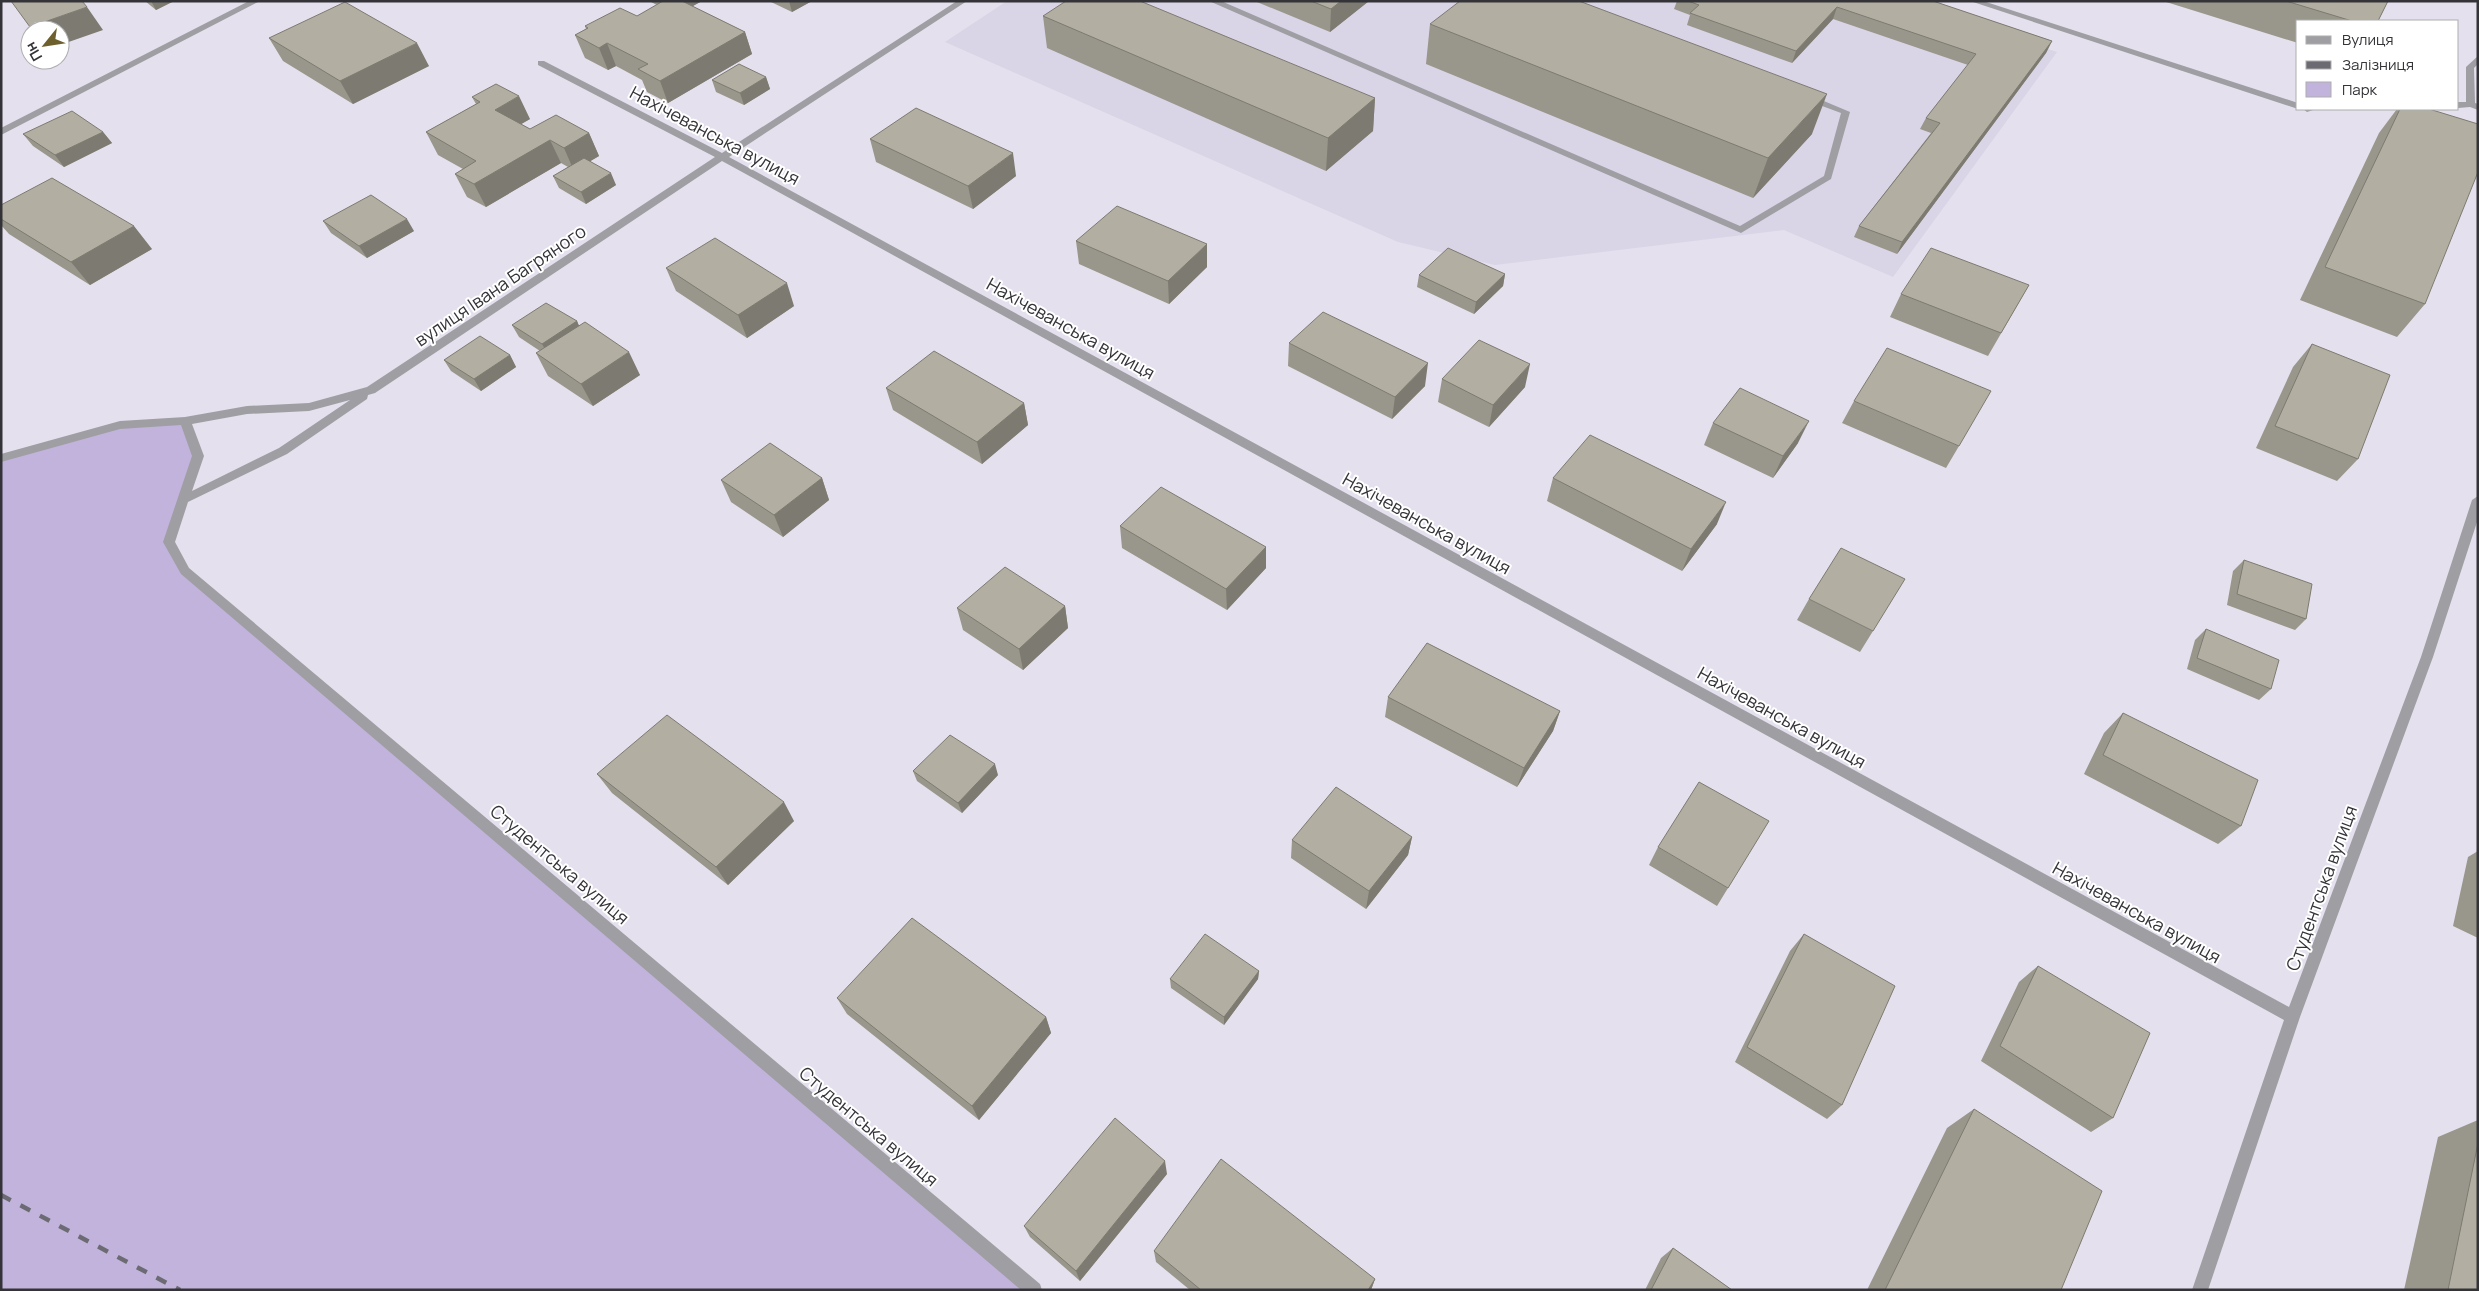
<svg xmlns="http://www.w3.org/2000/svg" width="2479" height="1291" font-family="Manrope,sans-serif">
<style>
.built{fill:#dad4e7}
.green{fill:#c1b3dc}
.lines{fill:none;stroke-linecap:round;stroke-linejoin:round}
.minor{fill:#9f9ea3;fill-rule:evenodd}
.rail{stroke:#6c6a72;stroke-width:4.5;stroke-dasharray:11 11;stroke-linecap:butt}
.wall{fill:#99968b}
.shaded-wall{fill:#7d7a71}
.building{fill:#b2afa2;stroke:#7d7a71}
.labels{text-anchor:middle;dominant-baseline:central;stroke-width:4;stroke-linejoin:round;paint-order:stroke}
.street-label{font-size:18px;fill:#343338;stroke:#fff}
</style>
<rect width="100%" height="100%" fill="#e4e0ed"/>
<path class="built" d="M1007 1H1902L2057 52 1893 277 1784 230 1495 265 1398 242 945 42Z"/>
<path class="green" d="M185 421 198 456 169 542 185 571 1034 1290H1V458L120 425Z"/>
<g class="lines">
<path class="minor" d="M249 1H260L1 135V128Z
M957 1H967L729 157 2289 1007 2421 657 2472 500 2478 496V519L2433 657 2300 1017 2208 1290H2192L2284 1020 722 161 375 393 368 395 367 399 287 454 188 502 175 542 189 568 1040 1284 1042 1290H1021L181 574 163 542 192 456 181 425 120 429 1 462V454L120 421 185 417 247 406 309 403 367 387 715 157 538 65V61H544L722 153ZM350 400 279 448 192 491 204 456 192 424 247 414 309 411Z
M1209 1H1221L1740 226 1824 176 1841 113 1806 100V96H1812L1850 112 1831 179 1741 233Z
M1970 1H1983L2298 103V109Z
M2478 56V64L2474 68 2475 103 2478 104V110L2470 107 2458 108V102H2466V67Z
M2303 109H2316L2307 112Z"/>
<path class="rail" d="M1 1195 180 1290"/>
</g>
<path class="wall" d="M145 1H174L156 10Z
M649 1H702L692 6 745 32 752 54 668 103 647 92 642 80 616 66 608 70 585 58 575 35 586 29 585 26 637 16 657 5Z
M769 1H812L792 12Z
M1257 1H1369L1330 32 1257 2Z
M1677 1H1933L2052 41 2046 53 1897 254 1854 237 1859 226 1931 133 1920 129 1926 118 1968 65 1833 19 1792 63 1687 25 1690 15 1674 9Z
M2163 1H2388L2378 21H2298V43Z
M1043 16 1375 98 1373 131 1326 171 1047 48Z
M1430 24 1812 134 1753 198 1426 64Z
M269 38 429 66 353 104 283 61Z
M766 77 770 89 744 105 716 92 712 80Z
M472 97 530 119 521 124 530 129 589 133 599 156 590 161 616 185 586 204 559 188 553 176 568 167 561 163 486 207 467 197 455 174 463 169 438 155 426 132 476 104Z
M2397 109H2429L2425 304 2397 337 2300 300 2379 133Z
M103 132 112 143 64 167 33 146 23 134Z
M870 139 1016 176 973 209 876 162Z
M1 205 152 249 90 285 9 234 1 225Z
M323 221 414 231 367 258 331 233Z
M1076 241 1207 267 1169 304 1079 264Z
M666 268 794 306 747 338 676 291Z
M1505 274 1503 286 1474 314 1417 287 1419 275Z
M2029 285 1988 356 1890 317 1901 294Z
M577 321 579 326 640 375 593 406 548 376 536 353 540 351 519 337 512 325Z
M1289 343 1425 386 1392 419 1288 366Z
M2312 344 2358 459 2337 481 2256 448 2293 367Z
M510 355 516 367 481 391 451 371 444 360Z
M1442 379 1525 387 1489 427 1438 402Z
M886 388 1024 403 1028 425 982 464 893 410Z
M1854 401 1959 446 1946 468 1842 423Z
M1713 423 1798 443 1773 478 1704 445Z
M822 478 829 500 783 537 731 502 721 480Z
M1553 478 1717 524 1682 571 1547 501Z
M1120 526 1266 547V568L1227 610 1122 548Z
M2244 560 2306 619 2295 630 2227 605 2233 571Z
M1809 599 1873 631 1860 652 1797 620Z
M1065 606 1068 628 1023 670 963 630 957 608Z
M2206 629 2271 689 2259 700 2187 669 2195 640Z
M1388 697 1560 711 1553 731 1517 787 1385 717Z
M2123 713 2241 826 2218 844 2084 774 2104 733Z
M913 771 998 775 962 813 917 781Z
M597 774 794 821 728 885 612 793Z
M1412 837 1408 855 1366 909 1291 858 1292 840Z
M1658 847 1728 888 1717 906 1649 865Z
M2478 851V938L2453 926 2468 857Z
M1804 934 1842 1105 1827 1119 1735 1062 1790 951Z
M2038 966 2113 1118 2091 1132 1981 1061 2019 982Z
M1259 971 1258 979 1224 1025 1171 988 1170 979Z
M837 998 1046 1017 1051 1033 979 1120 847 1014Z
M1974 1109 2061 1290H1867L1947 1128Z
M2478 1120V1290H2404L2438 1137Z
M1167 1174 1080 1281 1030 1237 1024 1226Z
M1673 1248 1732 1290H1645L1661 1258Z
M1154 1251 1375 1279 1371 1290H1190L1156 1262Z"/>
<path class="shaded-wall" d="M151 1H174L156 10Z
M672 1H702L677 15Z
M789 1H812L792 12Z
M1341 1H1369L1330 32 1331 9Z
M87 7 103 30 60 45V30H33L30 27Z
M1837 7 1833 19 1792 63 1796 51Z
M745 32 752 54 668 103 660 81Z
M2052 41 2046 53 1897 254 1902 242Z
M417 43 429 66 353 104 340 81Z
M607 43 616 66 608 70 599 48Z
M766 77 770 89 744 105 740 93Z
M1827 94 1812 134 1753 198 1768 158Z
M519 96 530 119 506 133 495 110Z
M1375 98 1373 131 1326 171 1328 138Z
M103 132 112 143 64 167 55 155Z
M589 133 599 156 574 171 564 148Z
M550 140 561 163 486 207 474 184Z
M1013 153 1016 176 973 209 968 186Z
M611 173 616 185 586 204 581 192Z
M407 219 414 231 367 258 359 246Z
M134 226 152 249 90 285 71 262Z
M1207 244V267L1169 304 1168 281Z
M1505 274 1503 286 1474 314 1476 302Z
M787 283 794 306 747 338 738 315Z
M577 321 582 333 549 356 542 344Z
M629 352 640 375 593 406 581 384Z
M510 355 516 367 481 391 474 379Z
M1428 363 1425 386 1392 419 1395 397Z
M1530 364 1525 387 1489 427 1493 405Z
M1024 403 1028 425 982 464 977 442Z
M1809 421 1798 443 1773 478 1783 456Z
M822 478 829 500 783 537 774 515Z
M1726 502 1717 524 1682 571 1691 549Z
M1266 547V568L1227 610 1226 589Z
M1065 606 1068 628 1023 670 1019 649Z
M1560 711 1553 731 1517 787 1524 768Z
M995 764 998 775 962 813 958 803Z
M784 802 794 821 728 885 716 867Z
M1412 837 1408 855 1366 909 1369 891Z
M1259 971 1258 979 1224 1025V1017Z
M1046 1017 1051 1033 979 1120 972 1106Z
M1165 1161 1167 1174 1080 1281 1076 1271Z
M1375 1279 1371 1290H1368Z"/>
<path class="building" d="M11 1H82L87 7 30 27Z
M663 1H682L745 32 660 81 638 69 648 64 607 43 599 48 575 35 588 28 585 26 620 8 637 16Z
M1066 1H1140L1375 98 1328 138 1043 16Z
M1311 1H1341L1331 9Z
M1460 1H1579L1827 94 1768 158 1430 24Z
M1688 1H1933L2052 41 1902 242 1859 226 1940 123 1926 118 1976 54 1837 7 1796 51 1690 13 1699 5Z
M2286 1H2388L2378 21H2352Z
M345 2 417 43 340 81 269 38Z
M739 64 766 77 740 93 712 80Z
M496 84 519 96 495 110 530 129 556 115 589 133 564 148 550 140 474 184 455 174 476 161 426 132 480 102 472 97Z
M916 108 1013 153 968 186 870 139Z
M2400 109H2429L2478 124V172L2425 304 2325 267Z
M72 111 103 132 55 155 23 134Z
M584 158 611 173 581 192 553 176Z
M52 178 134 226 71 262 1 219V205Z
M371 195 407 219 359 246 323 221Z
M1117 206 1207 244 1168 281 1076 241Z
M715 238 787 283 738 315 666 268Z
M1448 248 1505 274 1476 302 1419 275Z
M1931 248 2029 285 2001 333 1901 294Z
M546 303 577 321 542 344 512 325Z
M1323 312 1428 363 1395 397 1289 343Z
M585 322 629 352 581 384 536 353Z
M480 336 510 355 474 379 444 360Z
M1479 340 1530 364 1493 405 1442 379Z
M2312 344 2390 375 2358 459 2275 426Z
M1887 348 1991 391 1959 446 1854 401Z
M934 351 1024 403 977 442 886 388Z
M1740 388 1809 421 1783 456 1713 423Z
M1590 435 1726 502 1691 549 1553 478Z
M770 443 822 478 774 515 721 480Z
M1161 487 1266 547 1226 589 1120 526Z
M1841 548 1905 579 1873 631 1809 599Z
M2244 560 2312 584 2306 619 2237 594Z
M1005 567 1065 606 1019 649 957 608Z
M2206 629 2279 660 2271 689 2197 658Z
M1427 643 1560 711 1524 768 1388 697Z
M2123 713 2258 780 2241 826 2103 755Z
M667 715 784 802 716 867 597 774Z
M950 735 995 764 958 803 913 771Z
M1699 782 1769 821 1728 888 1658 847Z
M1336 787 1412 837 1369 891 1292 840Z
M912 918 1046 1017 972 1106 837 998Z
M1205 934 1259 971 1224 1017 1170 979Z
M1804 934 1895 986 1842 1105 1747 1047Z
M2038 966 2150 1033 2113 1118 2000 1046Z
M1974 1109 2102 1191 2061 1290H1885Z
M1115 1118 1165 1161 1076 1271 1024 1226Z
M2478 1143V1290H2448Z
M1221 1159 1375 1279 1368 1290H1201L1154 1251Z
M1673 1248 1732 1290H1651Z"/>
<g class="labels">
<g class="street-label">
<text transform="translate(715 135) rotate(28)">Нахічеванська вулиця</text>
<text transform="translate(500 285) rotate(-34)">вулиця Івана Багряного</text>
<text transform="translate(1071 328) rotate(29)">Нахічеванська вулиця</text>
<text transform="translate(1427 523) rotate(29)">Нахічеванська вулиця</text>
<text transform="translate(1782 717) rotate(29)">Нахічеванська вулиця</text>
<text transform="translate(560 864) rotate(40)">Студентська вулиця</text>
<text transform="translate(2321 888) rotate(-70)">Студентська вулиця</text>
<text transform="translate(2137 912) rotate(29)">Нахічеванська вулиця</text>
<text transform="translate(869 1126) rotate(40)">Студентська вулиця</text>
</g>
</g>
<rect width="2479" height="1291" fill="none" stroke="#343338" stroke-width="5"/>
<rect x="2296" y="20" width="162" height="90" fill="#ffffff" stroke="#aeadaf"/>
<rect x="2306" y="36" width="25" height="8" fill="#9f9ea3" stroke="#aeadaf"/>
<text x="2342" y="45" font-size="15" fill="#343338">Вулиця</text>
<rect x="2306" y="61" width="25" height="8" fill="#6c6a72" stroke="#aeadaf"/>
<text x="2342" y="70" font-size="15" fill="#343338">Залізниця</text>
<rect x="2306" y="82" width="25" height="15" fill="#c1b3dc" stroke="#aeadaf"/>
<text x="2342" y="95" font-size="15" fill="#343338">Парк</text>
<g transform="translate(45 45) rotate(240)"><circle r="24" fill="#ffffff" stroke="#aeadaf"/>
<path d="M0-4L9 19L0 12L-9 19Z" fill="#6e602d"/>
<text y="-8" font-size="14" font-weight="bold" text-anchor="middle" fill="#343338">Пн</text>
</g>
</svg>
